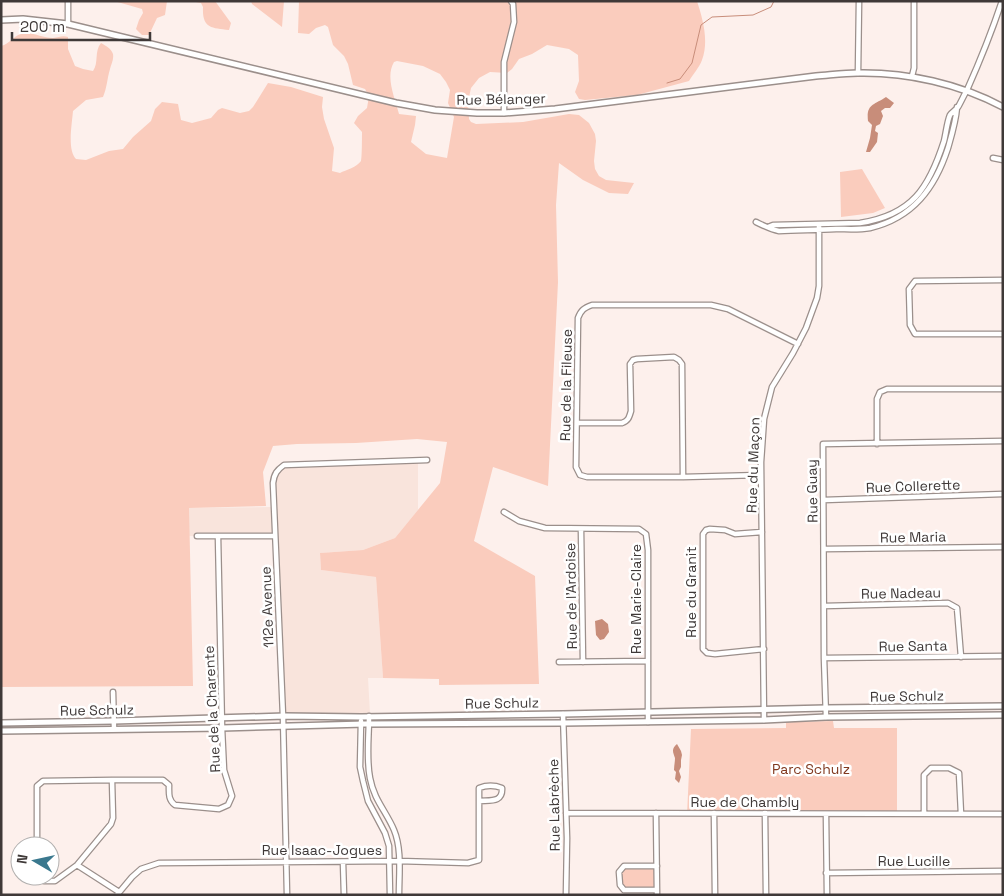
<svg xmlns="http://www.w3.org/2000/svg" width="1004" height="896" font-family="'Space Grotesk',sans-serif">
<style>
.built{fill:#f9e4dc}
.green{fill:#faccbd;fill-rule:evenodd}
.water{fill:#c88d7a}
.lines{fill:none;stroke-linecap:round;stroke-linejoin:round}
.stream{stroke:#c88d7a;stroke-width:1}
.minor-casing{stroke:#9b8f8b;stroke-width:7}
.tertiary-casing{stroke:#9b8f8b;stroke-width:8}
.minor{stroke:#fff;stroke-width:4.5}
.tertiary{stroke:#fff;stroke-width:5}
.labels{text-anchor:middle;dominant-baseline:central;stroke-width:5;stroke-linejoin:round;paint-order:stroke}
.street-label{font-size:14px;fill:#3f3938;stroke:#fff}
.park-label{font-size:14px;fill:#81391f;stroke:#fff}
</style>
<rect width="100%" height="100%" fill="#fdf0ec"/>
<path class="built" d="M418 462V510L395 538 363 550 320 553 321 570 376 577 383 678H368L370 714H285L281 586 276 536H189L188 508 274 507 273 483 280 469 286 467Z"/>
<path class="green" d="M114 1H167L165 15 157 18 149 35H142L136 29 139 20 143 13 142 9Z
M191 1H215L231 23 229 30C211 28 202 28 203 7L201 3Z
M251 1H284L282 27 252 4Z
M299 1H697C703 20 709 41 702 60 699 68 693 74 689 81L637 95 585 100 579 99 575 92 579 81 578 55 569 49 547 45 532 54 519 59 512 69 507 73 490 72 479 78 471 88 468 102 469 119 471 122 476 124 523 122 569 114 579 115 589 123 595 134 596 141 594 161 595 169 599 176 606 180 634 183 628 194 609 193 583 180 559 163 556 205 558 282 548 486 493 467 474 541 535 576 539 684 439 685V679L383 678 376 577 321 570 320 553 363 550 395 538 440 483 447 442 417 439 356 443 297 444 273 446 263 472 266 506 189 508 193 686 1 687V46C10 44 13 36 21 34 32 31 42 38 53 38 59 37 63 35 68 37V49L75 66 83 69 93 71C99 63 94 51 101 43 106 46 111 48 113 54 114 60 111 64 110 69 107 79 107 88 103 97L86 100 73 111C72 124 67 150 76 159L86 160 109 151 123 149 133 137 151 121 155 109 162 102 178 104 181 120 192 123 211 118 218 110 222 108 240 113 249 111 253 107 268 83 291 87 323 97 322 107 324 119 334 148 332 171 340 173C346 170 357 167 361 161 362 158 362 137 362 132L354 123 358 116 367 108 369 96 365 89 353 85 348 64 344 56 333 45 328 27 325 25 316 28 309 34 298 33ZM397 61 423 66 440 74 446 82 450 90 448 103 454 117 447 158 426 154 411 142 415 125 416 116 399 114C395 98 385 77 394 62Z
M862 169 885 208 873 213 841 217 840 172Z
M833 721 834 728H897V815H687L691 729 786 728V722Z
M624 866H657V890H624L620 885 619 872Z"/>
<path class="water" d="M886 97 894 103 890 108H885L881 111 883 116 880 124 876 126 875 131 878 133 877 142 870 152H866L870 138 872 125 868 121C866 104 874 105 886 97Z
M602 619 608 624 609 632 604 639 600 640 596 635 595 621Z
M677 744 681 751 682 755 681 760V767L679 771 681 777 679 783 675 779 676 772 674 770C674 766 675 762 675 758 673 752 671 749 677 744Z"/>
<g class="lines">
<path class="stream" d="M667 83 680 79 692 63 701 25 712 17 753 15 771 7 774 1"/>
<g class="minor-casing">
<path id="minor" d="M68 1V24
M858 73 859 1
M912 76 914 68V1
M504 113V62L514 22 513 4 511 1
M993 158 1003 160
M756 222C762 225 773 230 779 231 798 230 817 230 836 229 847 229 859 230 870 228 913 218 935 188 948 148 952 134 956 121 957 107
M768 227 773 225 860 223C912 215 929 188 944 141 946 133 947 122 950 115 952 112 956 110 958 107 961 102 964 95 967 90 980 61 992 31 1002 1
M1003 280 915 281 909 289 910 325 915 334H1003
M577 423H622C628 421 629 418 631 411L630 364 633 360 637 359 674 357 679 360 682 364 683 477
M877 444V399L880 392 887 389H1003
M761 475 683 477H587L580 475 576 467 578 318C581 310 584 308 592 305H711L728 309 798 344
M824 500 1003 494
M504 512 519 521 545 528 639 529 646 534 648 550V722
M581 529 583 662
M762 532 735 534 725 530 710 529 706 530 703 534V649L707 653 715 654 764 649
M197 536H275
M824 549 1003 547
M824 606 948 603 957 608 961 657
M824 658 1003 656
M559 662 648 661
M113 692 114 729
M563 714 567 838 566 895
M369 716C369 737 366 758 370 778 374 800 386 811 394 830 402 849 399 874 399 895
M826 717 824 658 823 444 1003 441
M764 720 761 462 764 419 772 387 793 353 806 328 817 298 819 286V224
M361 721 360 767 363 781 368 801 385 833 389 846 390 895
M112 780H163L169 785C169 793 168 800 175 805L219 809 228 805 232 796 224 770 222 728 218 536
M566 813 1003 814
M656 813 657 895
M714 813 715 895
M765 813 766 895
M826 814 827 895
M924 814V775L931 768H949L959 773 961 814
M37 846V786L43 781 112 780 113 818 111 824 77 865 55 881H44L39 876
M343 862 344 895
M77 865 119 892
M826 873 1003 871
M657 890H624L620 885 619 872 624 866H657
M117 895 132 877 141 869 159 863 399 861 468 863 479 860V788C487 785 494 785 502 788 503 803 490 800 479 801
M287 895 283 716 273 483C274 474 277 470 284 465L427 460"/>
</g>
<g class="tertiary-casing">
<path id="tertiary" d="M1 20 23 19 68 24 396 103 435 110 477 113H504L555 109 816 76C830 75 844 73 858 73 907 72 960 84 1003 107
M1 723 114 721 285 716 361 717 563 714 826 708 1003 706
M1 731 222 728 365 724 563 723 764 720 826 717 1003 715"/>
</g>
<use href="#minor" class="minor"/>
<use href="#tertiary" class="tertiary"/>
</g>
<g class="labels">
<g class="street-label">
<text transform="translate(501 99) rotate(-1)">Rue Bélanger</text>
<text transform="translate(566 385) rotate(-89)">Rue de la Fileuse</text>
<text transform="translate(753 465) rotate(-88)">Rue du Maçon</text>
<text transform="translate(913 486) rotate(-2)">Rue Collerette</text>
<text transform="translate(812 491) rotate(-91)">Rue Guay</text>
<text transform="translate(913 537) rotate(-1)">Rue Maria</text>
<text transform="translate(691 592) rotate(-90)">Rue du Granit</text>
<text transform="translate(901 593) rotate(-1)">Rue Nadeau</text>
<text transform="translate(571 596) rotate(-91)">Rue de l'Ardoise</text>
<text transform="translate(636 599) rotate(-90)">Rue Marie-Claire</text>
<text transform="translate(267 607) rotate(-92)">112e Avenue</text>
<text transform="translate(913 646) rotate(-1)">Rue Santa</text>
<text transform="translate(907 696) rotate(-1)">Rue Schulz</text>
<text transform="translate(502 703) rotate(-1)">Rue Schulz</text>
<text transform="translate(212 709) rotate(-93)">Rue de la Charente</text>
<text transform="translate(97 710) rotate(-1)">Rue Schulz</text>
<text x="745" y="802">Rue de Chambly</text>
<text transform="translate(554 805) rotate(-91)">Rue Labrèche</text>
<text x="322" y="850">Rue Isaac-Jogues</text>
<text x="914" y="861">Rue Lucille</text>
</g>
<g class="park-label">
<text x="811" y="769">Parc Schulz</text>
</g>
</g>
<rect width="1004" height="896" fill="none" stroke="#3f3938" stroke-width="5"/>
<g transform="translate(35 861) rotate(279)"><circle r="24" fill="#ffffff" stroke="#b2b0af"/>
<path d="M0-4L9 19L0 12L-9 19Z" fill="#3a788e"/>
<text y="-8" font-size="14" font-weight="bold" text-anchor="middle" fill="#3f3938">N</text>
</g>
<path d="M12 32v8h138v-8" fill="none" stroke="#3f3938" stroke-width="2.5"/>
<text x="20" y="32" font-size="15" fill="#3f3938" stroke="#ffffff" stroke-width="4" paint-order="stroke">200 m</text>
</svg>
